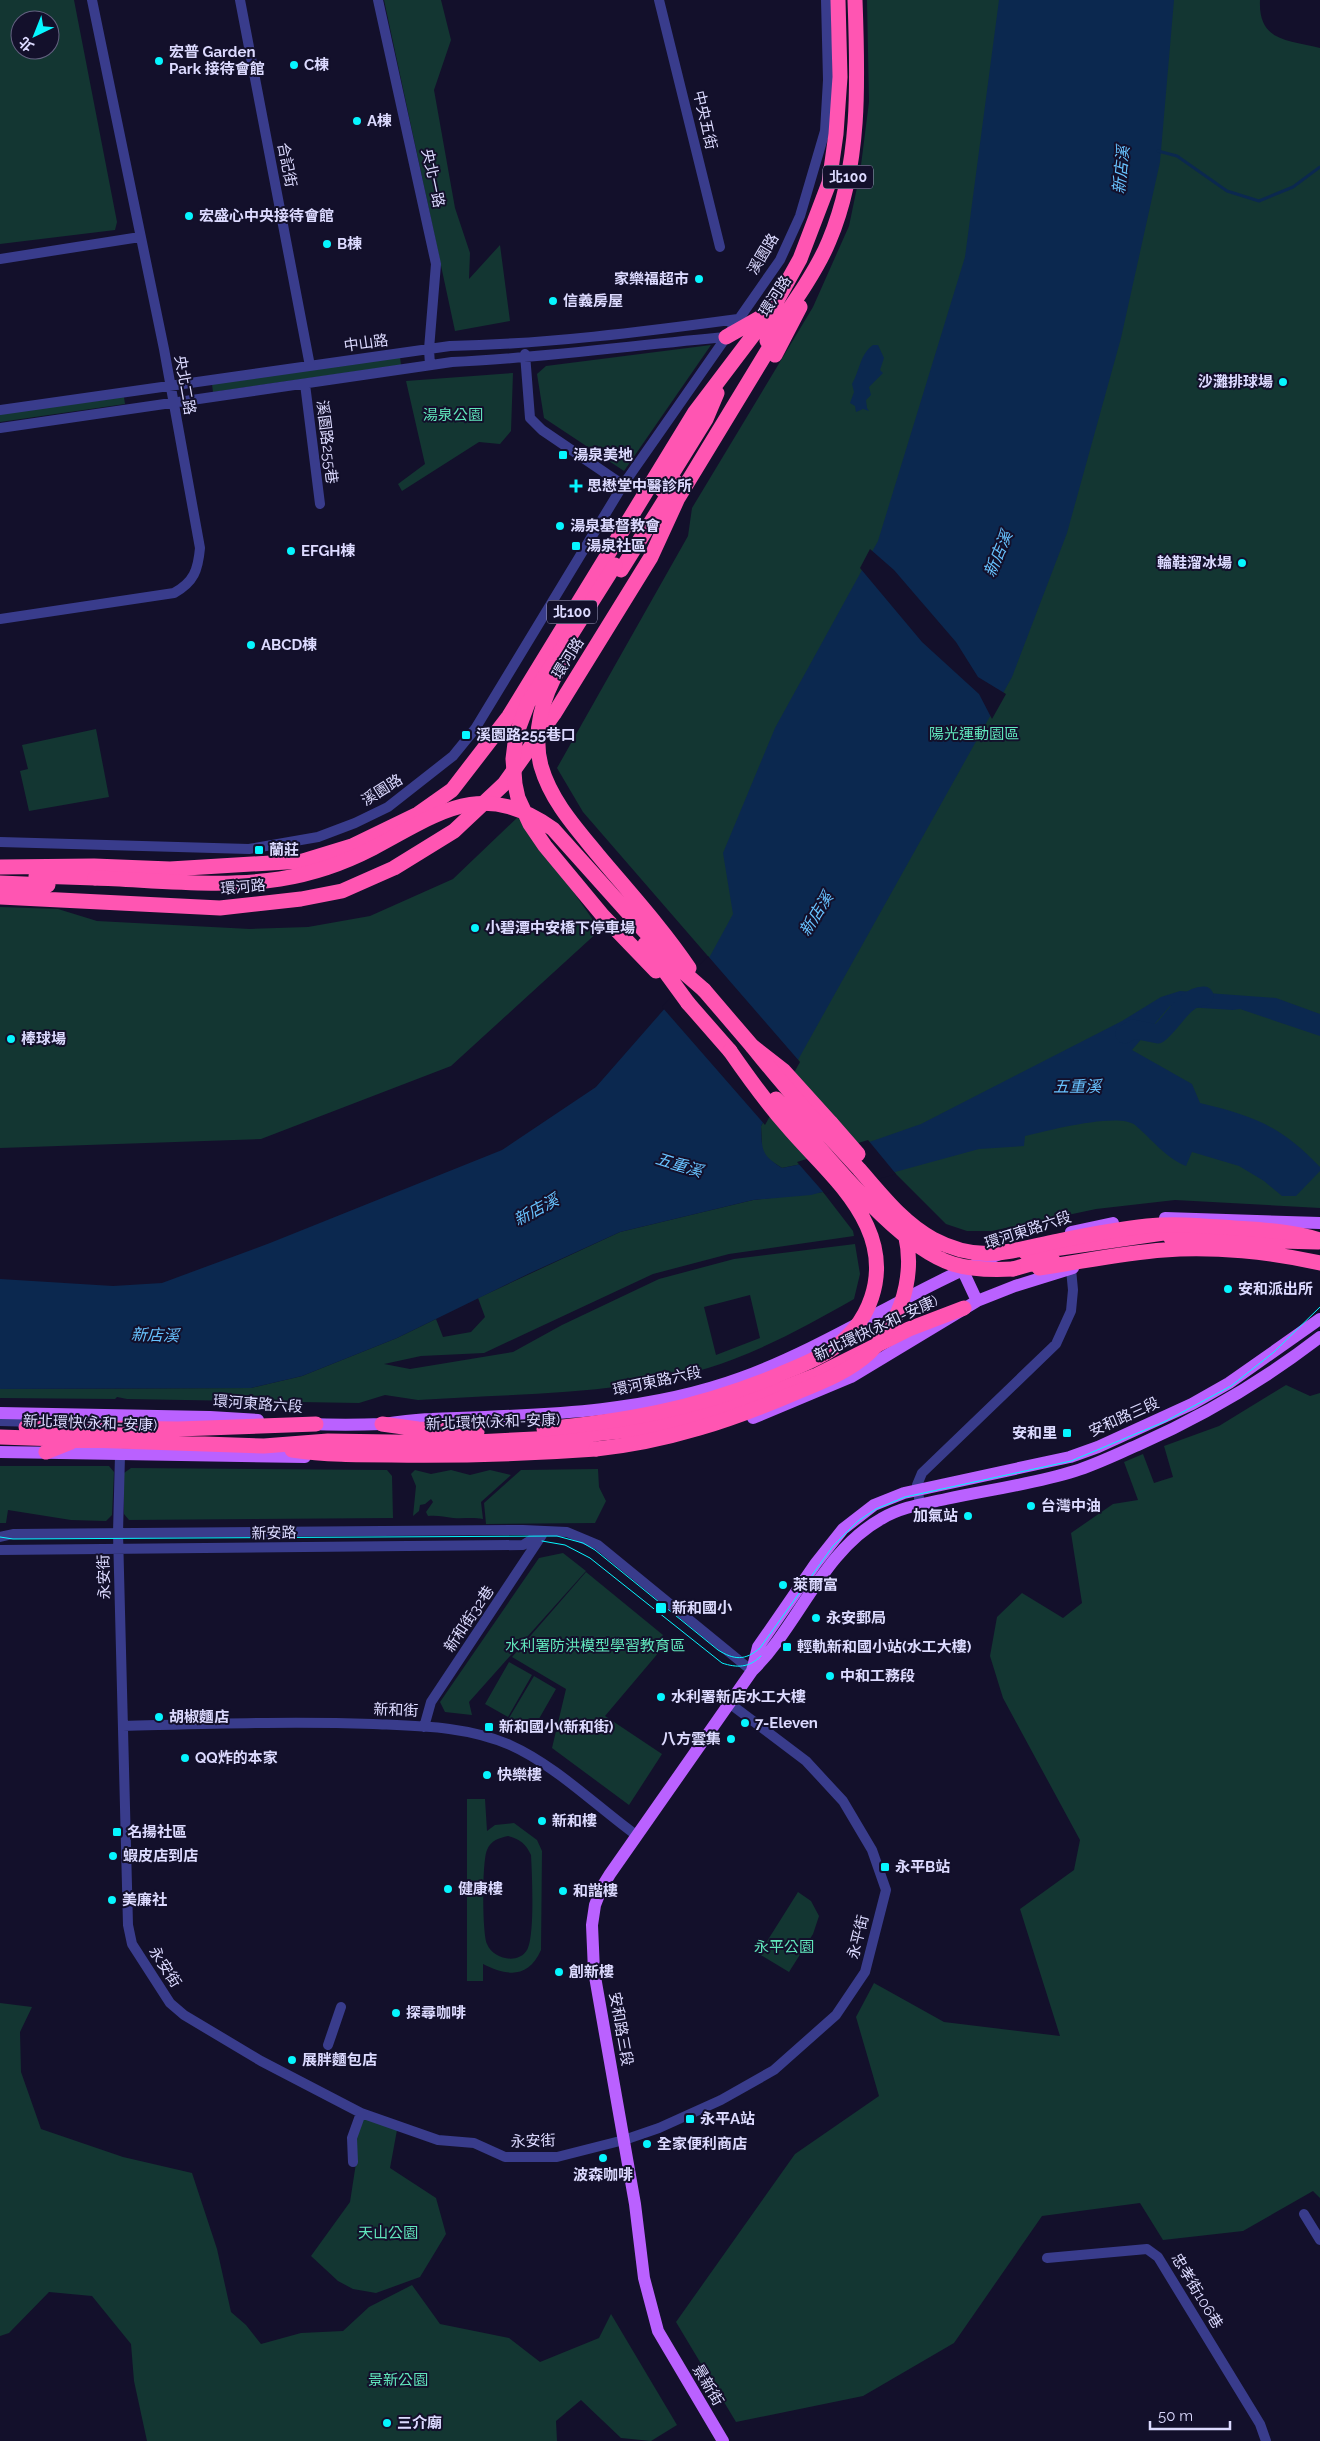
<svg xmlns="http://www.w3.org/2000/svg" width="1320" height="2441" font-family="Raleway,'Noto Sans TC',sans-serif">
<style>
.green{fill:#133632;fill-rule:evenodd}
.water{fill:#0b284f}
.pier{fill:#13102b}
.lines{fill:none;stroke-linecap:round;stroke-linejoin:round}
.stream{stroke:#0b284f;stroke-width:3}
.river{stroke:#0b284f;stroke-width:19}
.minor{stroke:#393c8c;stroke-width:10}
.major{stroke:#ba61ff;stroke-width:12}
.highway{stroke:#ff55b2;stroke-width:15}
.tram{stroke:#06f6ff;stroke-width:1}
.highway-bridge{stroke:#ff55b2;stroke-width:15}
.poi-dot{fill:#06f6ff;stroke:#13102b;stroke-width:2}
.labels{text-anchor:middle;dominant-baseline:central;stroke-width:4;stroke-linejoin:round;paint-order:stroke}
.shield{fill:#13102b;stroke:#a09dbf;stroke-width:1}
.shield-label{font-size:14px;font-weight:bold;fill:#dcdaff}
.poi-label{font-size:15px;font-weight:bold;fill:#dcdaff;stroke:#13102b;text-anchor:start}
.street-label{font-size:15px;fill:#dcdaff;stroke:#13102b}
.park-label{font-size:15px;fill:#60e5bb;stroke:#13102b}
.water-label{font-size:16px;font-style:italic;fill:#68c3ff;stroke:#13102b}
</style>
<rect width="100%" height="100%" fill="#13102b"/>
<path class="green" d="M0 0H74L117 222 115 230 0 244ZM20 20H50V50H20Z
M384 0H441L451 40 434 90 455 208 470 253 469 279 500 245 510 321 455 331Z
M867 0H1260C1258 42 1288 40 1320 48V1208L1175 1200 1096 1209 992 1231H967L946 1224 894 1172 812 1162 782 1168 765 1157 762 1149 761 1126 798 1060 583 812 557 768 688 536 692 508 813 307 849 226 860 173 869 102Z
M711 345 624 471 544 418 537 374 546 366Z
M400 357 401 365 213 392 212 384Z
M513 373 511 431 500 444 479 442 402 491 398 484 425 464 406 381Z
M124 397 125 404 0 422V414Z
M96 729 109 797 29 811 20 771 28 769 22 745Z
M520 815 600 930 451 1066 261 1139 0 1148V907L58 909 97 921 250 929 308 927 370 916 453 879Z
M823 1192 853 1231 854 1236 729 1254 653 1274 484 1353 421 1356 384 1364 410 1369 513 1352 562 1325 659 1279 734 1259 855 1244 860 1274 854 1299C815 1321 776 1343 734 1359 640 1396 520 1393 418 1400L385 1395 359 1403 127 1399 117 1397 115 1399 0 1398V1389L251 1388 302 1376 397 1338 436 1319 443 1337 471 1332 485 1317 478 1298 620 1232 753 1200ZM750 1295 760 1338 716 1355 704 1307Z
M1286 1385 1310 1396 1320 1393V2198L1313 2191 1243 2231 1163 2240 1140 2203 1042 2216 954 2343 863 2396 736 2422 676 2322 795 2154 879 2096 856 2017 874 1983 944 2022 1060 2036 1020 1909 1074 1870 1080 1840 1003 1698 990 1656 997 1617 1022 1593 1063 1618 1082 1603 1071 1533 1113 1504 1138 1500 1124 1462 1143 1454 1154 1483 1173 1477 1164 1446 1219 1426Z
M0 1466H109L114 1472 112 1515 106 1521 71 1520 8 1510 6 1523H0Z
M131 1468 387 1470 392 1476 393 1518 129 1520 124 1514V1473Z
M598 1469 599 1487 606 1501 595 1523 486 1524 484 1503 521 1470Z
M415 1470 431 1474 451 1470 470 1475 490 1470 511 1475 481 1502 483 1519C472 1517 464 1519 453 1518 444 1517 438 1515 428 1516L426 1512 433 1502 431 1499 425 1504 420 1505 419 1511 413 1516 416 1486 411 1474Z
M563 1553 586 1571 469 1702 472 1715 445 1712 440 1702 539 1558Z
M586 1572 663 1635 659 1640 665 1645 605 1716 662 1754 629 1805 552 1748 566 1689 512 1657Z
M509 1662 532 1675 508 1717 485 1704Z
M534 1676 556 1689 532 1731 509 1718Z
M467 1799H485L487 1831 495 1825 514 1823 537 1840 542 1851 541 1950C528 1979 507 1976 483 1964V1981H467ZM508 1836C520 1839 526 1844 531 1855 532 1873 535 1937 527 1950 518 1965 493 1959 487 1944 482 1933 482 1861 487 1850 491 1840 499 1838 508 1836Z
M798 1892 811 1901 819 1916 813 1934 789 1972 759 1954Z
M0 2003 32 2007 20 2032 21 2072 41 2129 123 2157 192 2173 217 2249 231 2312 246 2325 261 2344 301 2333 343 2331 369 2307 412 2285 440 2324 509 2338 540 2362 599 2338 611 2314 677 2425 651 2441 621 2438 581 2400 556 2421 557 2441H147L134 2381 131 2344 92 2296 49 2292 9 2333 0 2336Z
M364 2118 397 2130 390 2168 436 2198 446 2234 420 2277 376 2293 353 2289 338 2281 311 2256 350 2202 356 2163 352 2144Z"/>
<path class="water" d="M999 0H1174L1160 162 1121 338 1067 533 1012 677 761 1126C762 1151 761 1154 782 1168L812 1162 921 1124 1122 1021 1161 997 1180 991 1276 998 1320 1014V1036L1240 1009 1233 1010 1170 1006 1132 1050 1192 1084 1200 1103C1254 1116 1281 1126 1320 1167V1171L1296 1196H1282L1264 1181 1239 1166 1192 1152 1186 1166C1164 1157 1152 1139 1135 1125 1118 1112 1047 1131 1025 1136L1024 1146 979 1149 811 1195 753 1200 620 1232 528 1274 397 1338 302 1376 251 1388 0 1389V1279L113 1286 162 1283 270 1243 502 1150 596 1087 709 958 733 914 723 853 775 728 878 541 965 257Z
M873 345H878L884 358 880 370 883 373 869 387 871 395 866 400 867 408 869 411 863 409 856 412 855 406 850 403 854 392 852 384C860 370 860 354 873 345Z"/>
<path class="pier" d="M870 549 894 570 956 642 978 677 1006 694 992 719 979 694 922 642 860 568Z
M708 956 800 1062 765 1125 662 1007Z
M868 1140 896 1174 825 1194 797 1162Z"/>
<g class="lines">
<path class="stream" d="M1158 151 1177 156 1227 191 1259 201 1293 187 1320 167"/>
<path class="river" d="M1125 1034 1133 1029 1158 1034C1174 1022 1183 997 1204 996"/>
<path class="minor" d="M240 0 310 366
M378 0 436 264 429 349 430 365
M659 0 720 247
M0 259 140 237
M525 354 530 418 542 430 623 485
M305 384 320 504
M0 410 450 346C546 344 642 332 738 319
M0 428 452 362C544 358 635 345 726 337
M0 619 174 593C194 582 198 570 200 548L164 349 92 0
M0 842 249 849 318 837 355 823 388 807 453 756 475 729 623 485 780 260 800 216 825 131 828 80 826 0
M0 1421 35 1422
M120 1455 118 1533 128 1925 132 1944 170 2003 184 2015 261 2061 361 2113 438 2140 474 2143 505 2157H557L624 2140 659 2128 721 2100 774 2070 836 2015 865 1972 886 1890 872 1850 843 1801 806 1761 729 1703
M920 1505 917 1485 922 1473 1056 1344 1071 1311 1073 1290 1071 1269
M0 1537 13 1534 523 1530 567 1532 598 1545 752 1671
M0 1550 523 1545 544 1532
M123 1726C206 1724 289 1721 373 1724 419 1726 467 1726 510 1745 555 1765 596 1806 636 1835
M424 1727 431 1702 542 1535
M328 2045 341 2007
M353 2162 352 2138 361 2113
M1304 2214 1320 2240
M1047 2258 1147 2249 1158 2257 1260 2424 1266 2441"/>
<path class="major" d="M1165 1218 1320 1223
M1071 1232 1113 1223
M963 1271 977 1301
M0 1413 210 1417 258 1420
M753 1418 851 1377 977 1301 1015 1286 1073 1268
M308 1424C332 1425 359 1425 383 1424 399 1422 416 1419 432 1419 535 1415 643 1414 741 1378 831 1345 911 1289 1000 1254
M0 1452 305 1457
M752 1671 758 1647 816 1563 843 1529 874 1505 904 1493 1070 1457 1098 1447 1192 1404 1229 1383 1320 1319
M723 2441 658 2331 644 2278 635 2204 594 1971 592 1925 595 1905 602 1887 610 1874 752 1671C799 1625 822 1552 881 1519 901 1507 923 1504 946 1499 988 1490 1033 1484 1075 1471 1097 1464 1117 1454 1138 1445 1203 1416 1263 1381 1320 1337"/>
<path class="highway" d="M726 337 768 313
M767 341C787 312 816 273 829 241 861 166 858 80 855 0
M775 355 800 307
M662 490 706 419 717 393
M621 570 676 482
M0 867 94 866 170 869 303 861 352 846 418 814 452 790 509 716 695 412 770 313 800 259 829 183 836 134 840 77 838 0
M36 876 95 878
M0 883 48 885
M0 897 220 908 301 899 342 891 394 868 454 831 504 784 554 714 651 557 678 498 774 340 771 334
M704 990 752 1046 784 1071 831 1123
M688 1003 730 1051
M1171 1238 1318 1242
M1026 1253 1184 1230
M1039 1268C1081 1262 1122 1253 1164 1250 1213 1246 1272 1252 1320 1263
M1013 1269 1052 1258
M382 1424 418 1429 477 1432
M26 1427 178 1429 316 1424
M0 1437 264 1446 328 1441 455 1443 555 1438 651 1428 715 1411 773 1392 817 1375 909 1329 964 1308
M292 1450C325 1455 358 1455 391 1455 460 1456 527 1454 596 1449
M46 1452 71 1442"/>
<path class="tram" d="M0 1537 13 1539 557 1536 583 1543 595 1550 718 1650C734 1660 745 1661 760 1648L833 1546 858 1521 876 1509 905 1497 1071 1461 1164 1422 1231 1386 1274 1352 1320 1307
M542 1541 565 1545 590 1558 722 1663C737 1668 749 1668 761 1656"/>
<path class="highway-bridge" d="M615 565 528 703 516 735 513 759 515 784 518 798 530 824 545 846 603 916 656 971
M560 667C543 696 532 732 541 766 551 801 576 828 598 855 629 892 662 928 689 968
M95 878C154 880 221 888 280 879 312 874 344 863 373 848 439 813 482 778 553 829L673 963 704 990
M645 944 688 1003
M752 1046C786 1089 822 1129 859 1169 881 1194 903 1223 933 1239 980 1264 1010 1251 1058 1241 1087 1235 1117 1229 1147 1226 1176 1223 1205 1226 1234 1228 1264 1230 1292 1231 1320 1240
M776 1099C821 1146 893 1245 953 1264 972 1270 993 1270 1013 1269
M831 1123 858 1154
M544 1429C626 1421 693 1409 771 1378 789 1370 809 1363 826 1353 871 1326 889 1274 867 1226 850 1188 814 1158 787 1126 766 1102 748 1077 730 1051
M596 1449C666 1442 732 1420 797 1392 822 1382 850 1371 870 1352 907 1316 920 1259 897 1212"/>
</g>
<g class="poi-dot">
<circle cx="159" cy="61" r="5"/>
<circle cx="294" cy="65" r="5"/>
<circle cx="357" cy="121" r="5"/>
<circle cx="189" cy="216" r="5"/>
<circle cx="327" cy="244" r="5"/>
<circle cx="699" cy="279" r="5"/>
<circle cx="553" cy="301" r="5"/>
<circle cx="1283" cy="382" r="5"/>
<rect x="558" y="450" width="10" height="10" rx="2.5"/>
<path d="M573.5 478.5h5v5h5v5h-5v5h-5v-5h-5v-5h5z"/>
<circle cx="560" cy="526" r="5"/>
<rect x="571" y="541" width="10" height="10" rx="2.5"/>
<circle cx="291" cy="551" r="5"/>
<circle cx="1242" cy="563" r="5"/>
<circle cx="251" cy="645" r="5"/>
<rect x="461" y="730" width="10" height="10" rx="2.5"/>
<rect x="254" y="845" width="10" height="10" rx="2.5"/>
<circle cx="475" cy="928" r="5"/>
<circle cx="11" cy="1039" r="5"/>
<circle cx="1228" cy="1289" r="5"/>
<rect x="1062" y="1428" width="10" height="10" rx="2.5"/>
<circle cx="1031" cy="1506" r="5"/>
<circle cx="968" cy="1516" r="5"/>
<circle cx="783" cy="1585" r="5"/>
<rect x="655" y="1602" width="12" height="12" rx="2.5"/>
<circle cx="816" cy="1618" r="5"/>
<rect x="782" y="1642" width="10" height="10" rx="2.5"/>
<circle cx="830" cy="1676" r="5"/>
<circle cx="661" cy="1697" r="5"/>
<circle cx="159" cy="1717" r="5"/>
<circle cx="745" cy="1723" r="5"/>
<rect x="484" y="1722" width="10" height="10" rx="2.5"/>
<circle cx="731" cy="1739" r="5"/>
<circle cx="185" cy="1758" r="5"/>
<circle cx="487" cy="1775" r="5"/>
<circle cx="542" cy="1821" r="5"/>
<rect x="112" y="1827" width="10" height="10" rx="2.5"/>
<circle cx="113" cy="1856" r="5"/>
<rect x="880" y="1862" width="10" height="10" rx="2.5"/>
<circle cx="448" cy="1889" r="5"/>
<circle cx="563" cy="1891" r="5"/>
<circle cx="112" cy="1900" r="5"/>
<circle cx="559" cy="1972" r="5"/>
<circle cx="396" cy="2013" r="5"/>
<circle cx="292" cy="2060" r="5"/>
<rect x="685" y="2114" width="10" height="10" rx="2.5"/>
<circle cx="647" cy="2144" r="5"/>
<circle cx="603" cy="2158" r="5"/>
<circle cx="387" cy="2423" r="5"/>
</g>
<g class="labels">
<g class="shield">
<rect x="823" y="165.5" width="50" height="23" rx="4"/>
<rect x="547" y="600.5" width="50" height="23" rx="4"/>
</g>
<g class="shield-label">
<text x="848" y="177">北100</text>
<text x="572" y="612">北100</text>
</g>
<g class="poi-label">
<text x="169" y="52">宏普 Garden<tspan x="169" dy="17">Park 接待會館</tspan></text>
<text x="304" y="65">C棟</text>
<text x="367" y="121">A棟</text>
<text x="199" y="216">宏盛心中央接待會館</text>
<text x="337" y="244">B棟</text>
<text x="689" y="279" text-anchor="end">家樂福超市</text>
<text x="563" y="301">信義房屋</text>
<text x="1273" y="382" text-anchor="end">沙灘排球場</text>
<text x="573" y="455">湯泉美地</text>
<text x="587" y="486">思懋堂中醫診所</text>
<text x="570" y="526">湯泉基督教會</text>
<text x="586" y="546">湯泉社區</text>
<text x="301" y="551">EFGH棟</text>
<text x="1232" y="563" text-anchor="end">輪鞋溜冰場</text>
<text x="261" y="645">ABCD棟</text>
<text x="476" y="735">溪園路255巷口</text>
<text x="269" y="850">蘭莊</text>
<text x="485" y="928">小碧潭中安橋下停車場</text>
<text x="21" y="1039">棒球場</text>
<text x="1238" y="1289">安和派出所</text>
<text x="1057" y="1433" text-anchor="end">安和里</text>
<text x="1041" y="1506">台灣中油</text>
<text x="958" y="1516" text-anchor="end">加氣站</text>
<text x="793" y="1585">萊爾富</text>
<text x="672" y="1608">新和國小</text>
<text x="826" y="1618">永安郵局</text>
<text x="797" y="1647">輕軌新和國小站(水工大樓)</text>
<text x="840" y="1676">中和工務段</text>
<text x="671" y="1697">水利署新店水工大樓</text>
<text x="169" y="1717">胡椒麵店</text>
<text x="755" y="1723">7-Eleven</text>
<text x="499" y="1727">新和國小(新和街)</text>
<text x="721" y="1739" text-anchor="end">八方雲集</text>
<text x="195" y="1758">QQ炸的本家</text>
<text x="497" y="1775">快樂樓</text>
<text x="552" y="1821">新和樓</text>
<text x="127" y="1832">名揚社區</text>
<text x="123" y="1856">蝦皮店到店</text>
<text x="895" y="1867">永平B站</text>
<text x="458" y="1889">健康樓</text>
<text x="573" y="1891">和諧樓</text>
<text x="122" y="1900">美廉社</text>
<text x="569" y="1972">創新樓</text>
<text x="406" y="2013">探尋咖啡</text>
<text x="302" y="2060">展胖麵包店</text>
<text x="700" y="2119">永平A站</text>
<text x="657" y="2144">全家便利商店</text>
<text x="603" y="2175" text-anchor="middle">波森咖啡</text>
<text x="397" y="2423">三介廟</text>
</g>
<g class="street-label">
<text transform="translate(705 120) rotate(77)">中央五街</text>
<text transform="translate(287 165) rotate(79)">合記街</text>
<text transform="translate(433 178) rotate(78)">央北一路</text>
<text transform="translate(763 254) rotate(-59)">溪園路</text>
<text transform="translate(775 296) rotate(-57)">環河路</text>
<text transform="translate(366 343) rotate(-8)">中山路</text>
<text transform="translate(185 385) rotate(80)">央北二路</text>
<text transform="translate(327 442) rotate(83)">溪園路255巷</text>
<text transform="translate(568 658) rotate(-58)">環河路</text>
<text transform="translate(382 790) rotate(-32)">溪園路</text>
<text transform="translate(243 887) rotate(-5)">環河路</text>
<text transform="translate(1028 1230) rotate(-18)">環河東路六段</text>
<text transform="translate(876 1328) rotate(-25)">新北環快(永和-安康)</text>
<text transform="translate(657 1381) rotate(-12)">環河東路六段</text>
<text transform="translate(258 1404) rotate(4)">環河東路六段</text>
<text transform="translate(1124 1417) rotate(-24)">安和路三段</text>
<text transform="translate(493 1422) rotate(-2)">新北環快(永和-安康)</text>
<text transform="translate(90 1423) rotate(2)">新北環快(永和-安康)</text>
<text transform="translate(274 1533) rotate(-1)">新安路</text>
<text transform="translate(104 1577) rotate(-92)">永安街</text>
<text transform="translate(469 1619) rotate(-56)">新和街32巷</text>
<text transform="translate(396 1710) rotate(2)">新和街</text>
<text transform="translate(858 1937) rotate(-76)">永平街</text>
<text transform="translate(165 1967) rotate(57)">永安街</text>
<text transform="translate(621 2029) rotate(80)">安和路三段</text>
<text transform="translate(533 2141) rotate(-2)">永安街</text>
<text transform="translate(1197 2291) rotate(59)">忠孝街106巷</text>
<text transform="translate(708 2385) rotate(59)">景新街</text>
</g>
<g class="park-label">
<text x="453" y="415">湯泉公園</text>
<text x="974" y="734">陽光運動園區</text>
<text x="595" y="1646">水利署防洪模型學習教育區</text>
<text x="784" y="1947">永平公園</text>
<text x="388" y="2233">天山公園</text>
<text x="398" y="2380">景新公園</text>
</g>
<g class="water-label">
<text transform="translate(1121 170) rotate(-84)">新店溪</text>
<text transform="translate(998 554) rotate(-67)">新店溪</text>
<text transform="translate(816 914) rotate(-58)">新店溪</text>
<text x="1077" y="1086">五重溪</text>
<text transform="translate(679 1165) rotate(17)">五重溪</text>
<text transform="translate(536 1210) rotate(-28)">新店溪</text>
<text transform="translate(155 1335) rotate(2)">新店溪</text>
</g>
</g>
<g transform="translate(35 35) rotate(223)"><circle r="24" fill="#13102b" stroke="#636180"/>
<path d="M0-4L9 19L0 12L-9 19Z" fill="#06f6ff"/>
<text y="-8" font-size="14" font-weight="bold" text-anchor="middle" fill="#dcdaff">北</text>
</g>
<path d="M1150 2421v8h80v-8" fill="none" stroke="#dcdaff" stroke-width="2.5"/>
<text x="1158" y="2421" font-size="15" fill="#dcdaff" stroke="#13102b" stroke-width="4" paint-order="stroke">50 m</text>
</svg>
